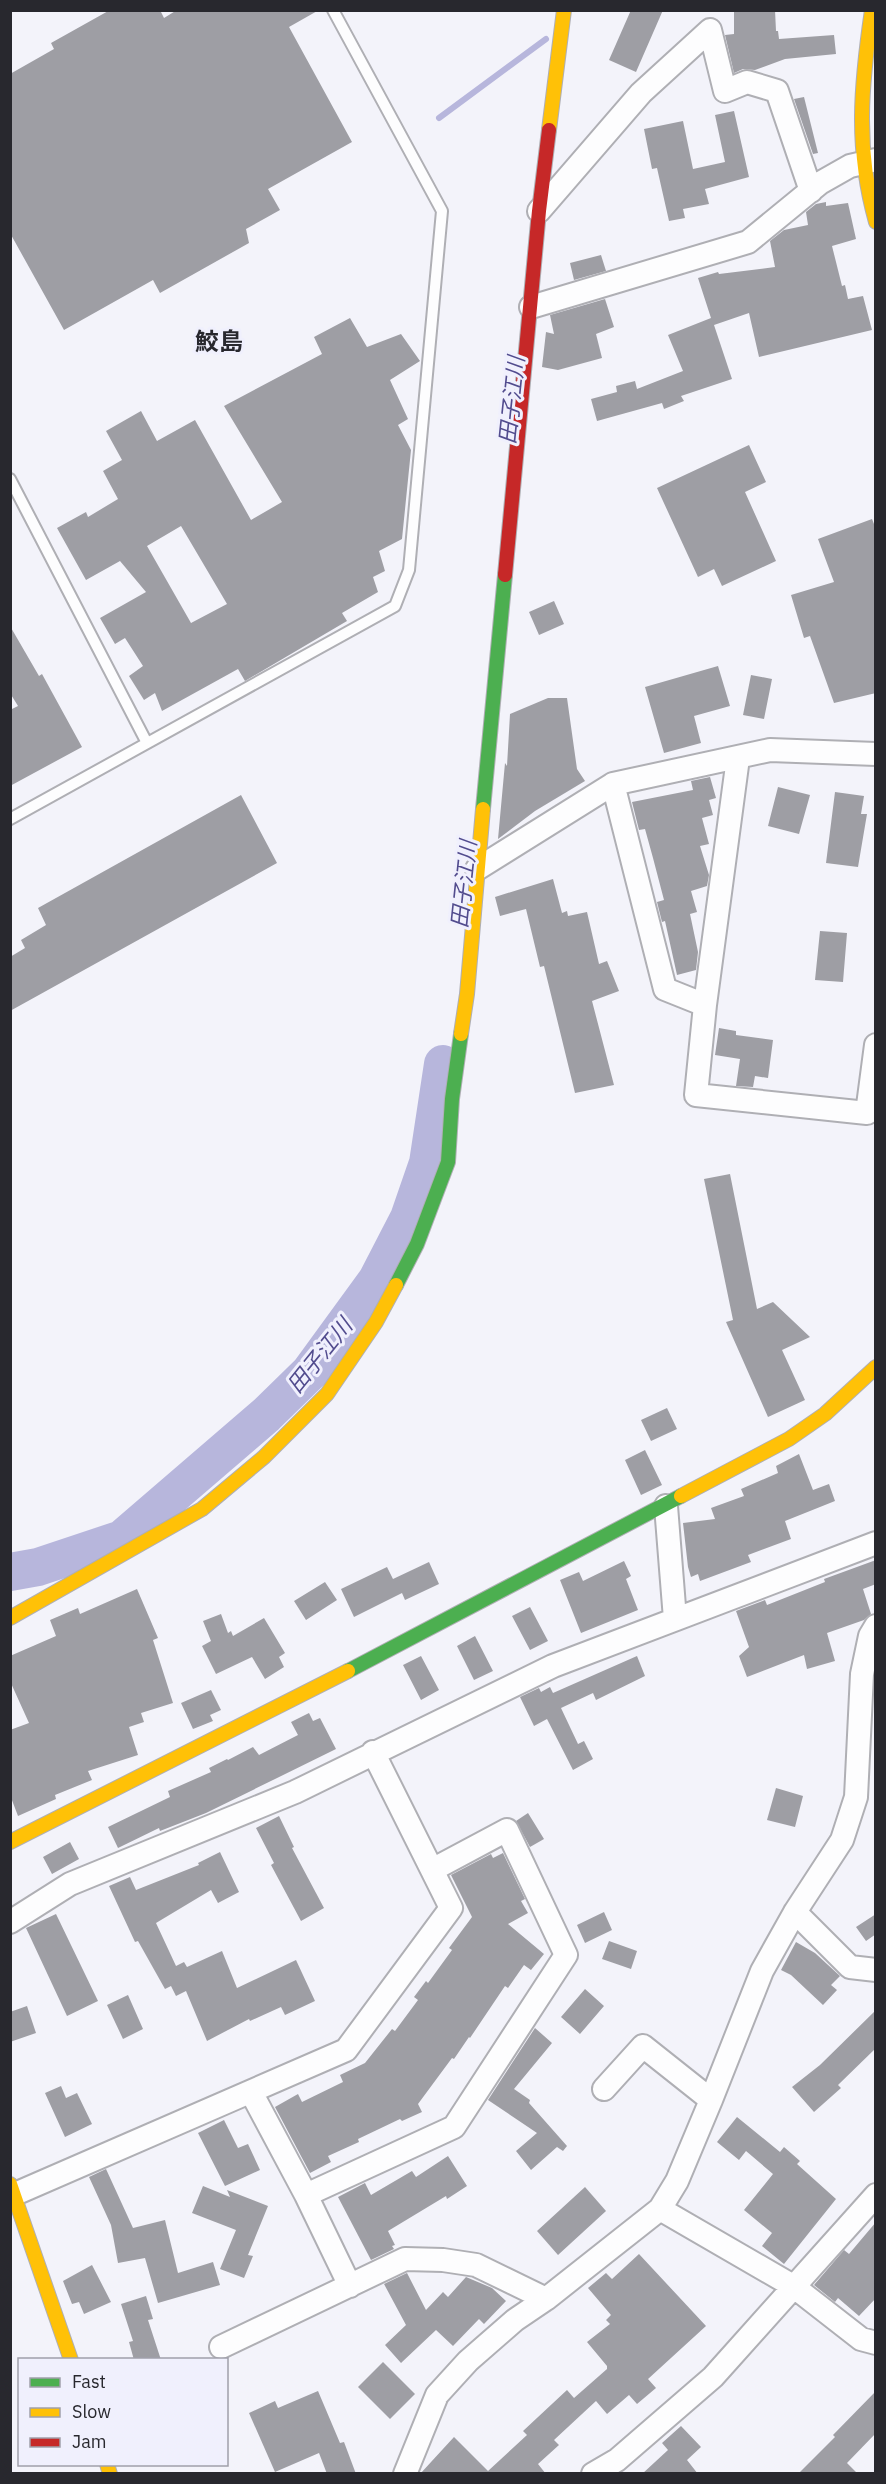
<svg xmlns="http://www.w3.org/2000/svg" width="886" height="2484" font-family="'IBM Plex Sans','Noto Sans JP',sans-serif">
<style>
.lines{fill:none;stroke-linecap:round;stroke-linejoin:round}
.stream{stroke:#b7b6dc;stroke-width:6}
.river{stroke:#b7b6dc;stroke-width:38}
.building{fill:#9e9ea4;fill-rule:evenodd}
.lane-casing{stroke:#afafb4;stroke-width:14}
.street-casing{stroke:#afafb4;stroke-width:26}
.fast-casing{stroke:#afafb4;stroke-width:16}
.slow-casing{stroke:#afafb4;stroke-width:16}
.jam-casing{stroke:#afafb4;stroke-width:16}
.lane{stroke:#fdfdfe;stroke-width:10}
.street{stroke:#fdfdfe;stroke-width:22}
.fast{stroke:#4caf50;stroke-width:14}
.slow{stroke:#ffc107;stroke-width:14}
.jam{stroke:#c62828;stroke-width:14}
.labels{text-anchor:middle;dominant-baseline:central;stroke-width:6;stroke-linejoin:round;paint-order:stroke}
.water-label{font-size:22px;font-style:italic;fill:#524c8e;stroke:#f0f0fd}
.quarter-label{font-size:24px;font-weight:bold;fill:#28282e;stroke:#f0f0fd}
</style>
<rect width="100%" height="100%" fill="#f3f3fa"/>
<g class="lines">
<path class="stream" d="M439 118 546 39"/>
<path class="river" d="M10 1572 38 1567 122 1539 266 1415 310 1372 377 1280 409 1218 428 1163 443 1064"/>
</g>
<path class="building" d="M110 10H160L164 18 177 10H319L289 27 352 142 268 189 280 210 246 229 249 243 160 293 153 280 64 330 10 233V74L54 49 51 43Z
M631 10H663L636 72 609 60Z
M734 10H775L776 31H778L779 39 834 35 836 54 785 59 755 70 743 69 734 73 725 35 734 34Z
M804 97 818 153 813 154 794 99Z
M734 111 749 177 705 189 709 204 683 209 685 218 669 221 657 168 652 169 644 129 683 121 693 169 725 162 715 115Z
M826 202V206L848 203 856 239 832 246 842 286 845 285 848 299 863 296 872 330 759 357 749 313 714 325 732 379 681 396 684 401 664 409 662 403 597 421 591 399 617 392 616 386 635 381 637 389 683 371 668 335 711 318 698 278 718 272 719 274 775 267 770 241 784 230 808 225 806 212 816 204Z
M601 255 606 271 574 280 570 263Z
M605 299 614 327 596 334 602 358 558 370 542 367 546 332 554 334 550 315Z
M350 318 367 347 401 334 420 361 390 380 408 419 398 425 411 450 402 539 379 551 385 571 373 577 378 592 342 613 347 621 245 681 238 669 162 711 155 693 144 700 129 676 143 666 125 638 115 644 100 618 146 592 120 561 86 580 57 528 86 512 88 517 118 499 103 471 122 460 106 431 141 411 157 441 195 420 251 520 282 502 224 406 322 354 314 337ZM181 526 227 604 191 623 147 546Z
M749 445 766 482 745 492 776 561 722 586 714 569 698 577 657 488Z
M872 519 876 529V693L834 703 810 636 804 638 791 595 834 582 818 539Z
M554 601 564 624 539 635 529 612Z
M10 626 39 676 42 674 82 747 10 786V710L18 706 10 693Z
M718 666 730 706 694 716 701 743 664 753 645 687Z
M751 675 772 679 764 719 743 715Z
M548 698H567L577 769 585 781 535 811 498 839 505 763 507 766 510 714Z
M710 777 716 798 709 800 713 815 702 818 709 844 700 846 709 875 707 886 691 891 697 912 690 914 698 952 696 970 677 975 665 921 662 922 657 902 664 900 653 858 645 829 639 830 632 802 693 790 691 781Z
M778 787 810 795 799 834 768 826Z
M835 792 864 796 861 814H867L858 867 826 863Z
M241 795 277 863 10 1011V957L25 948 21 940 46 925 38 908Z
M553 879 562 913 567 911 568 916 587 912 599 964 607 961 619 991 592 1001 614 1085 575 1093 544 966 540 967 526 909 500 916 495 897Z
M820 931 847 933 843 982 815 980Z
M719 1028 736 1031V1035L773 1040 768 1078 755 1076 753 1087 736 1086 740 1059 715 1055Z
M730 1174 757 1309 773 1302 810 1337 782 1350 805 1400 768 1417 726 1322 733 1320 704 1179Z
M667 1408 677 1429 651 1441 641 1420Z
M645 1450 662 1485 641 1495 625 1460Z
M799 1454 813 1490 829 1484 835 1501 785 1521 791 1539 748 1555 751 1562 700 1581 698 1574 691 1577 688 1567 683 1523 715 1519 711 1508 744 1496 741 1489 778 1473 776 1466Z
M876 1560V1584L863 1589 871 1614 864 1620 827 1633 835 1661 807 1669 804 1655 747 1677 739 1656 749 1647 736 1611 765 1600 767 1605 825 1582 824 1579Z
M624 1561 631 1576 626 1579 638 1610 581 1633 560 1580 579 1572 583 1581Z
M429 1562 439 1584 405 1600 402 1593 354 1617 341 1589 387 1567 393 1579Z
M325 1582 337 1600 306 1620 294 1601Z
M137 1589 158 1638 153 1640 173 1703 141 1713 144 1722 129 1727 138 1755 88 1771 92 1780 55 1795 56 1799 18 1816 10 1795V1730L29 1723 10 1681V1656L56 1636 50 1620 78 1608 80 1614Z
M530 1607 548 1641 530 1650 512 1616Z
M221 1614 228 1633 231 1631 233 1636 264 1618 285 1653 279 1657 284 1667 265 1679 252 1657 216 1674 202 1646 211 1641 203 1621Z
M475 1636 493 1671 474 1680 457 1646Z
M421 1656 439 1690 421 1700 403 1665Z
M637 1656 645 1676 596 1700 593 1693 561 1708 578 1744 584 1741 593 1759 573 1770 547 1719 534 1726 520 1697 539 1688 541 1692 550 1687 553 1693Z
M211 1690 221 1710 210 1715 213 1721 193 1729 181 1703Z
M309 1713 313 1721 320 1718 336 1749 206 1813 160 1831 159 1828 118 1848 108 1827 170 1797 168 1791 211 1772 209 1768 227 1759 228 1760 253 1747 259 1755 298 1735 291 1722Z
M776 1788 803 1796 795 1827 767 1820Z
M528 1813 544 1839 530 1847 516 1821Z
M279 1816 294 1847 292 1848 324 1908 301 1921 271 1865 274 1863 256 1828Z
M70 1842 79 1859 52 1874 43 1857Z
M220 1852 239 1892 218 1903 211 1890 156 1923 176 1966 184 1962 187 1967 222 1951 237 1988 296 1960 315 2001 285 2015 281 2007 250 2021 249 2019 207 2041 186 1991 176 1996 171 1986 165 1989 138 1941 135 1942 109 1886 130 1877 136 1890 199 1865 198 1863Z
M503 1853 525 1899 521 1901 528 1913 508 1924 544 1954 531 1970 524 1965 508 1988 505 1986 470 2038 469 2037 454 2059 452 2058 418 2104 422 2112 402 2121 400 2119 358 2139 359 2142 328 2156 331 2162 310 2173 275 2107 298 2094 302 2102 343 2082 340 2075 365 2063 392 2029 395 2031 418 2000 414 1997 426 1981 428 1983 452 1950 449 1948 472 1917 451 1875 491 1854 493 1858Z
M604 1912 612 1930 585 1943 577 1925Z
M56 1914 98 2001 67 2016 26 1928Z
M876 1914V1934L866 1941 856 1927Z
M609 1941 637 1951 631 1969 602 1959Z
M796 1942 815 1953 840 1976 831 1985 837 1990 823 2005 791 1975 781 1970Z
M585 1989 604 2006 580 2034 561 2017Z
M128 1995 143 2029 123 2039 107 2005Z
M27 2006 36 2033 10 2042V2012Z
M876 2010V2048L838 2085 841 2088 814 2112 792 2087 820 2065Z
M535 2028 552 2043 514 2089 530 2100 529 2103 567 2146 563 2151 557 2147 531 2170 516 2151 537 2133 488 2100Z
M61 2086 66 2098 77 2093 92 2124 65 2137 45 2093Z
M737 2117 780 2152 784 2147 800 2161 797 2164 836 2199 784 2264 762 2246 772 2233 744 2210 773 2174 746 2151 739 2160 717 2142Z
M224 2120 238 2148 248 2144 260 2170 225 2186 198 2133Z
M448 2156 467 2186 447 2199 446 2196 388 2231 395 2245 392 2246 394 2249 371 2260 338 2197 365 2183 371 2195 412 2171 416 2177Z
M106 2169 133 2228 165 2220 178 2273 213 2262 220 2285 158 2303 145 2258 118 2263 111 2225 89 2177Z
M203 2186 230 2197 227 2190 268 2206 248 2255 253 2256 244 2278 220 2269 236 2230 192 2213Z
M585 2187 606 2211 558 2255 537 2231Z
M876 2222V2298L859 2316 838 2298 835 2302 814 2285 844 2250 849 2254Z
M639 2254 706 2326 648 2379 656 2388 637 2404 629 2395 607 2414 596 2401 554 2440 559 2445 538 2464 546 2474H420L454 2437 488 2471 527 2435 523 2431 567 2390 574 2398 607 2369V2366L587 2342 610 2324 606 2320 611 2315 588 2288 606 2273 612 2279Z
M92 2265 111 2302 84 2314 79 2302 72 2304 63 2281Z
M407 2273 426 2310 443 2292 448 2297 466 2277 492 2288 506 2301 484 2324 479 2319 453 2346 436 2330 401 2363 385 2345 406 2325 384 2284Z
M146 2296 153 2319 148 2320 161 2360H134L129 2342 133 2341 121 2304Z
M383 2362 415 2394 390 2419 358 2387Z
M318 2391 340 2443 344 2442 356 2474H327L319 2453 275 2472 249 2413 275 2401 278 2408Z
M876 2391V2433L847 2463 858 2474H798L835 2437 833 2435Z
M681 2426 701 2447 687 2460 698 2474H642L668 2450 662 2443Z"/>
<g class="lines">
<g class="lane-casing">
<path id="lane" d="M10 479 147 743
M10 819 395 606 409 570 442 211 333 10"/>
</g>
<g class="street-casing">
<path id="street" d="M539 211 641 93 710 30 725 91 747 82 777 91 811 191
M531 307 748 242 820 183 850 166 876 160
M738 758 705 1005 696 1095 867 1113 876 1045
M613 784 665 989 705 1005
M477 869 613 784 770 750 876 754
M666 1506 675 1619
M795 1912 850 1967 876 1970
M10 1922 70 1884 295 1792 553 1666 876 1543
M604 2089 643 2046 711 2100
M251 2092 306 2195 350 2286
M15 2194 346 2050 451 1908 373 1752
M306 2195 454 2127 566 1955 507 1830 432 1870
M660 2209 793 2286 861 2339 876 2343
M221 2347 405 2259 443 2260 476 2265 546 2299
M405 2474 437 2395 468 2361 515 2320 546 2299 660 2209 677 2181 711 2100 762 1971 795 1912 842 1840 856 1797 862 1674 870 1636 876 1626
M593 2474 617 2460 713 2377 876 2195"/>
</g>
<g class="fast-casing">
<path id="fast" d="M483 809 505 575
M396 1285 417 1244 448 1162 452 1099 461 1034
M348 1671 681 1496"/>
</g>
<g class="slow-casing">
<path id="slow" d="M872 10C861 85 855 148 876 222
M549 130 564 10
M461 1034 467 994 483 809
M681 1496 789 1439 825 1414 876 1367
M10 1618 202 1509 264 1457 327 1394 376 1322 396 1285
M10 1842 348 1671
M10 2184 71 2360
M107 2464 110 2474"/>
</g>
<g class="jam-casing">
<path id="jam" d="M505 575 539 211 549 130"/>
</g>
<use href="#lane" class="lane"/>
<use href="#street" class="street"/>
<use href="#fast" class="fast"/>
<use href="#slow" class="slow"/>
<use href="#jam" class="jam"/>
</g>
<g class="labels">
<g class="water-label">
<text transform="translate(511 400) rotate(-84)">田子江川</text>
<text transform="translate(463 884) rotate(-84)">田子江川</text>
<text transform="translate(319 1355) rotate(-51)">田子江川</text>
</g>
<g class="quarter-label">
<text x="219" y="341">鮫島</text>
</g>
</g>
<rect width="886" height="2484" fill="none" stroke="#28282e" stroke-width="24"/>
<rect x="18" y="2358" width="210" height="108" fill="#f0f0fd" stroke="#a0a0aa" stroke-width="1.5"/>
<rect x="30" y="2378" width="30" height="9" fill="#4caf50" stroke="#a0a0aa" stroke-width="1.5"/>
<text x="72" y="2388" font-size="18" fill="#28282e">Fast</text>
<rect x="30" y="2408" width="30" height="9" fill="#ffc107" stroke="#a0a0aa" stroke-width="1.5"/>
<text x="72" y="2418" font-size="18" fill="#28282e">Slow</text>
<rect x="30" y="2438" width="30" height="9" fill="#c62828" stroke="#a0a0aa" stroke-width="1.5"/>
<text x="72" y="2448" font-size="18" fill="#28282e">Jam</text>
</svg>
